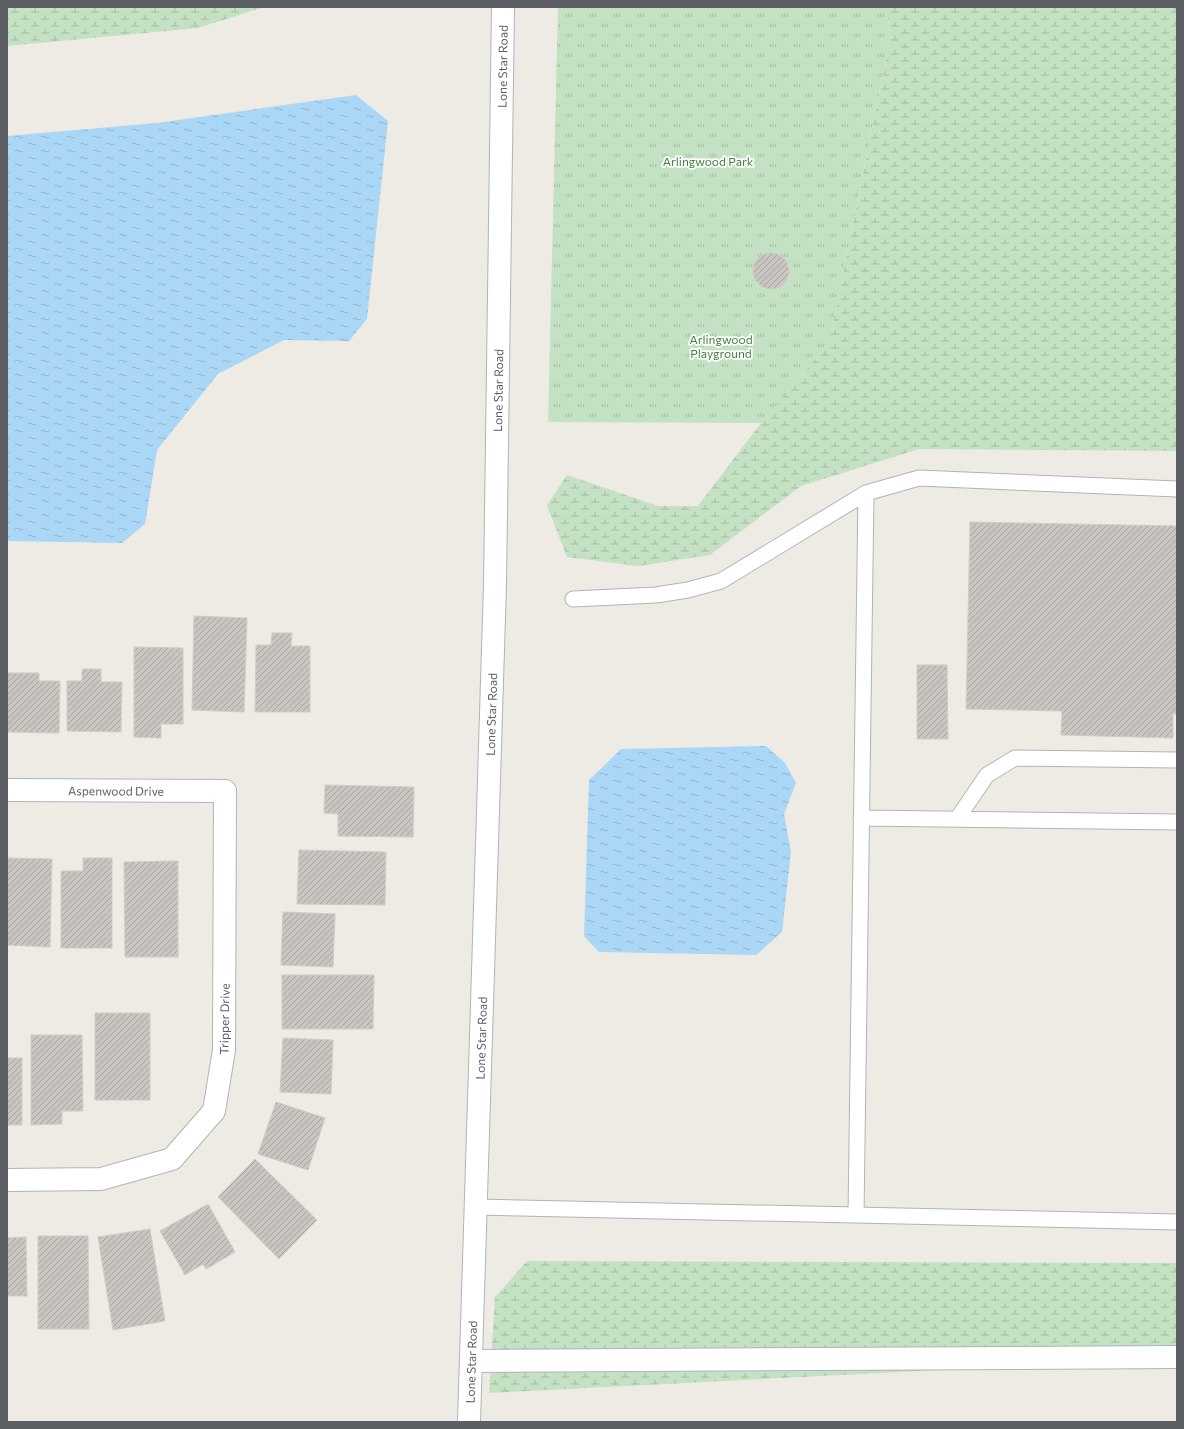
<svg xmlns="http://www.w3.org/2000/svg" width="1184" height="1429" font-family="Commissioner,sans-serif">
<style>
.wetland{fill:url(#wetland-marsh)}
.park{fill:url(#park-tufts)}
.water{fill:url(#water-ripples)}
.building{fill:url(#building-hatch);stroke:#d1ccc3}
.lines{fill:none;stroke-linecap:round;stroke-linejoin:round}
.lane-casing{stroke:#b1b4b8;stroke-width:17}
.street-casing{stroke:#b1b4b8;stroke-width:24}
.secondary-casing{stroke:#b1b3b8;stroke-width:24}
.lane{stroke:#fff;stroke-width:15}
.street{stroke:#fff;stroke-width:22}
.secondary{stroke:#fff;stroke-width:22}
.labels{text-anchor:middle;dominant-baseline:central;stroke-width:3.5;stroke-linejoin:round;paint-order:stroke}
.street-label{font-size:12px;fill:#5c5f63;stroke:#fff}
.park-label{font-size:12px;fill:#3d813f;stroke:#fff}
</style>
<defs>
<pattern id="wetland-marsh" width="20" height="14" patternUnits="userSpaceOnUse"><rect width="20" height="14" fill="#c4e2c3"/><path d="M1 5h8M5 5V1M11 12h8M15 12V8" fill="none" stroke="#a2baa2"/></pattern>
<pattern id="park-tufts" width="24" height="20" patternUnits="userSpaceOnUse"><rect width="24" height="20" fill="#c4e2c3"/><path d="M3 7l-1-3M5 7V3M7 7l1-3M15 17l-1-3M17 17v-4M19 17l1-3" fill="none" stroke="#a2baa2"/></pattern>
<pattern id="water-ripples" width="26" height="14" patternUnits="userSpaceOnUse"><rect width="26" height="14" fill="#abd7f6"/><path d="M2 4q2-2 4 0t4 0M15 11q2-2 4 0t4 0" fill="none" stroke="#8eb2cb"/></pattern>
<pattern id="building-hatch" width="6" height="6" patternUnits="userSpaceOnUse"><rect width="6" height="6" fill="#c9c6c1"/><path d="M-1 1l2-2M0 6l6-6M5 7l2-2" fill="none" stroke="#a6a4a0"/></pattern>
</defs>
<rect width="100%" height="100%" fill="#edebe4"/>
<path class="wetland" d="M7 7H264L198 28 7 46Z
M885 7H1177V451L919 449 801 486 710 555 638 566 567 557 547 505 567 475 658 506H698L761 423 829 343 891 34Z
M527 1261 1177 1263V1358L489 1393 495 1297Z"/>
<path class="park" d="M558 7H885L891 34 829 343 761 423 548 422Z"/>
<path class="water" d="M356 95 388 121 367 319 349 341 284 340 218 374 157 450 145 524 122 543 7 541V136L157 123Z
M766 746 785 763 796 783 784 814 791 852 782 932 756 955 599 952 584 936 589 780 621 749Z"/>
<path class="building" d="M753 271a18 18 0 1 1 36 0a18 18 0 1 1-36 0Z
M970 522 1177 526V714H1173V738L1061 735 1062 711 966 709Z
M194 616 247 618 244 712 192 710Z
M272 633H292L291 646H310V712H255L256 645H271Z
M134 647 183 648V724H161V738L134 737Z
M917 665H947L948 739H917Z
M82 669H101V682H122L121 732 67 731V681H82Z
M7 673H39V681H60L59 733 7 732Z
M325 785 414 787 413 837 338 836V814L324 813Z
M299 850 386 852 385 905 297 904Z
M7 858 52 859 50 947 7 945Z
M83 858H112V948H61V871H83Z
M178 861V957H125L124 862Z
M283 912 335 914 333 967 281 965Z
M282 975H374L373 1029H282Z
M95 1013H150V1100H95Z
M31 1035H82L83 1111H62V1124L31 1125Z
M283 1038 333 1040 331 1094 280 1092Z
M7 1058H22V1125H7Z
M276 1102 325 1118 308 1170 258 1154Z
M255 1159 317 1220 279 1259 218 1197Z
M208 1204 235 1252 206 1269 203 1264 185 1275 160 1231Z
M150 1229 165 1321 113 1330 98 1237Z
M38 1236H88L89 1329H38Z
M26 1237 27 1296H7V1238Z"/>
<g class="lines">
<g class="lane-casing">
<path id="lane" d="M573 599 656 595 688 590 721 581 866 493 919 478 1177 489
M861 818 1177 822
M957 819 987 775 1015 758 1177 760
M476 1207 1177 1222
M856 1215 866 493"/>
</g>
<g class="street-casing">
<g id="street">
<path id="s1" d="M7 790 225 791 224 1050 214 1111 172 1159 101 1179 7 1180"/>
<path d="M471 1361 1177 1357"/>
</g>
</g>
<g class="secondary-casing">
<g id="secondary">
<path id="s2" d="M469 1422 495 585 503 7"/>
</g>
</g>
<use href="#lane" class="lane"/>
<use href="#street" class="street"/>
<use href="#secondary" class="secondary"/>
</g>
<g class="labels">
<g class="street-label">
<text stroke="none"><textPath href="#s2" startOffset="1356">Lone Star Road</textPath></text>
<text stroke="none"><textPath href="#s2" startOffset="1032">Lone Star Road</textPath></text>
<text stroke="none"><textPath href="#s2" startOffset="708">Lone Star Road</textPath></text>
<text stroke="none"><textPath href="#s1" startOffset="109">Aspenwood Drive</textPath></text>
<text transform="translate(224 1019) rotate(-89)">Tripper Drive</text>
<text stroke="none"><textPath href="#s2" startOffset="384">Lone Star Road</textPath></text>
<text stroke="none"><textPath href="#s2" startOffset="60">Lone Star Road</textPath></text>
</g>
<g class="park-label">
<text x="708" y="161">Arlingwood Park</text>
<text x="721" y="339">Arlingwood<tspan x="721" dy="14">Playground</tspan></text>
</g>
</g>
<rect width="1184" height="1429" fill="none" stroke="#5c5f63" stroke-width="16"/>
</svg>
